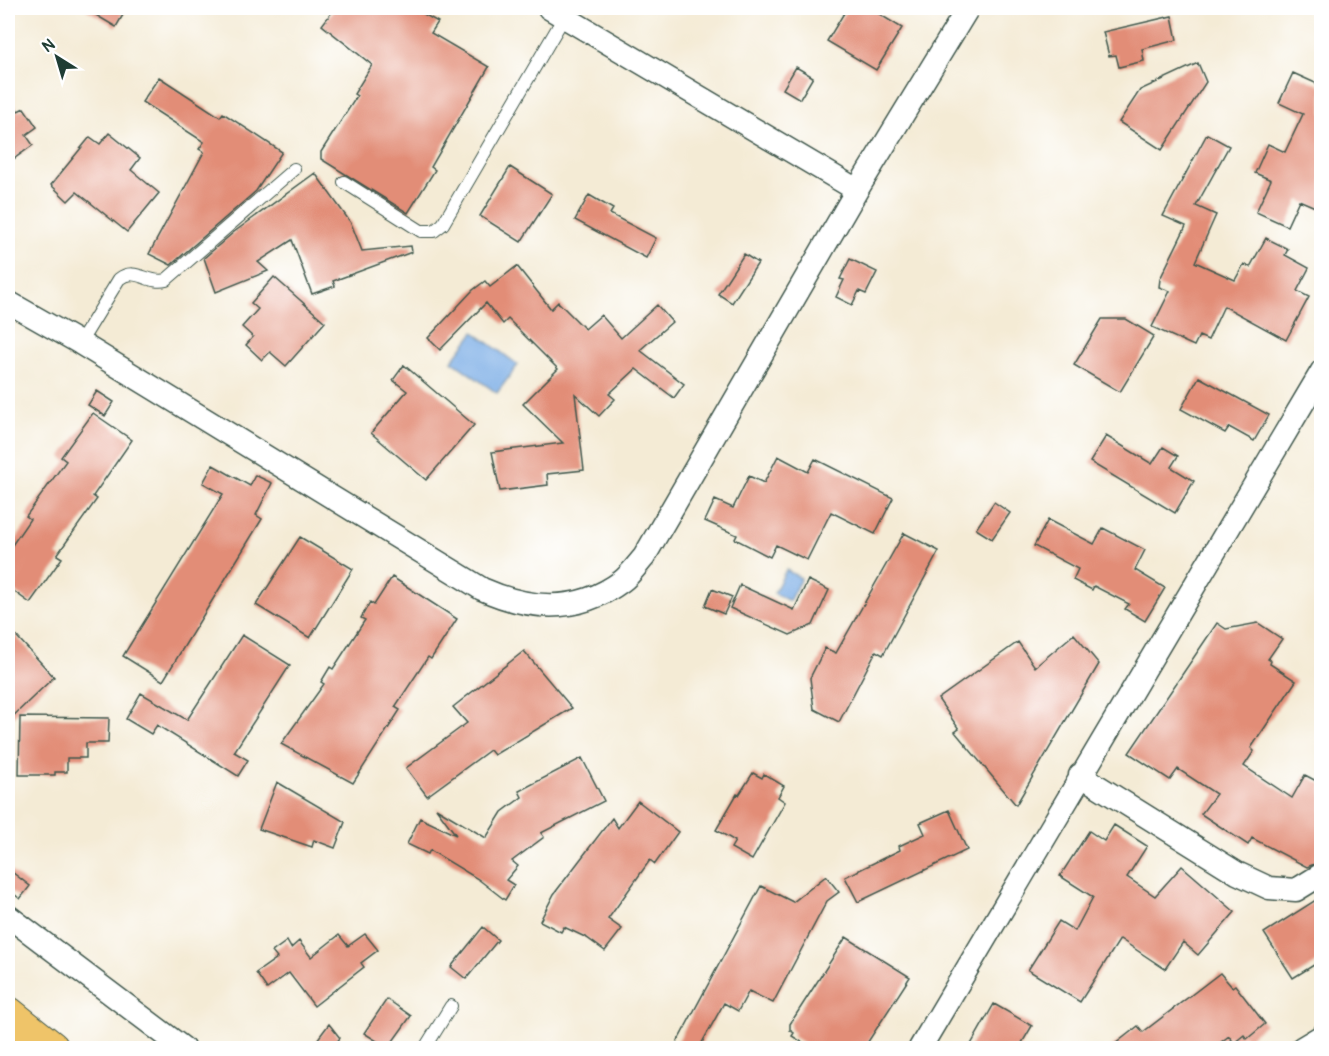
<svg xmlns="http://www.w3.org/2000/svg" width="1329" height="1056" font-family="Pangolin,sans-serif">
<style>
.water{fill:#79ace5;stroke:#4c748c;stroke-width:1.5}
.building{fill:#e28d77}
.lines{fill:none;stroke-linecap:round;stroke-linejoin:round}
.service-casing{stroke:#3f574c;stroke-width:14}
.minor-casing{stroke:#3f574c;stroke-width:25}
.primary-casing{stroke:#3f574c;stroke-width:35}
.service{stroke:#fff;stroke-width:12}
.minor{stroke:#fff;stroke-width:22}
.primary{stroke:#efc469;stroke-width:33}
</style>
<rect width="100%" height="100%" fill="#fff"/>
<filter id="ink" filterUnits="userSpaceOnUse"><feTurbulence type="fractalNoise" baseFrequency=".0167" numOctaves="2"/><feDisplacementMap in="SourceGraphic" scale="12" xChannelSelector="R" yChannelSelector="G"/><feConvolveMatrix kernelMatrix="1 2 1 2 8 2 1 2 1" color-interpolation-filters="sRGB"/></filter>
<filter id="wash" filterUnits="userSpaceOnUse"><feTurbulence type="fractalNoise" baseFrequency=".008" numOctaves="4" result="noise"/><feDisplacementMap in="SourceGraphic" scale="24" xChannelSelector="R" yChannelSelector="G"/><feGaussianBlur stdDeviation="1.35" result="paint"/><feColorMatrix in="noise" values="0 0 0 0 0 0 0 0 0 0 0 0 0 0 0 0 0 1.4 0 .05"/><feComposite in="paint" operator="in"/></filter>
<g filter="url(#wash)">
<rect width="100%" height="100%" fill="#f4ebd5"/>
<path class="water" d="M474 332 518 365 497 393 452 361Z
M786 570 801 578 789 601 774 593Z"/>
<g id="blocks">
<path class="building" d="M84 8H127L116 27Z
M335 8H413L438 22 431 33 489 67 431 167 435 170 408 213 321 159V152L357 96 354 94 372 65 322 25Z
M847 8H882L879 14 902 28 876 70 827 41Z
M1172 16 1177 40 1142 49 1144 61 1119 67 1116 55 1109 56 1103 32Z
M1198 63 1206 82 1162 150 1119 122 1140 90Z
M796 67 813 77 800 99 783 89Z
M1293 73 1322 86V210L1299 200 1287 226 1256 212 1271 180 1255 173 1268 144 1285 152 1303 114 1279 103Z
M159 77 220 117 223 113 282 152 256 191 171 265 149 254 204 152 199 149 204 142 142 102Z
M8 96 18 111 24 108 37 127 26 135 33 145 8 163Z
M109 133 140 158 131 170 159 193 127 232 77 192 68 201 51 185 90 137 100 144Z
M1207 134 1229 146 1196 206 1216 215 1195 262 1235 280 1244 264 1250 267 1266 238 1288 249 1285 255 1309 268 1297 291 1309 297 1286 340 1224 306 1208 340 1199 336 1194 346 1152 327 1170 291 1159 287 1160 279 1186 226 1163 216Z
M510 167 552 194 521 242 480 216Z
M315 173 351 223 362 251 411 246 412 252 333 281 335 286 312 294 292 240 258 262 268 271 216 292 204 258 234 232Z
M589 195 613 209 610 214 656 238 646 258 575 220Z
M744 254 758 263 732 303 718 294Z
M850 259 877 272 866 294 859 291 852 305 836 297 844 280 840 279Z
M517 266 551 309 558 302 585 329 601 315 621 338 657 305 672 322 640 350 684 384 674 398 636 369 609 394 615 399 599 416 575 394 584 470 547 474 548 485 500 491 492 452 563 443 523 404 558 369 508 319 503 324 486 303 440 350 428 338 473 290 485 281 490 287Z
M274 277 325 322 286 366 270 352 262 360 246 345 253 337 242 327 258 309 251 303Z
M1102 319H1126L1154 336 1120 392 1074 365Z
M404 365 474 425 426 480 371 433 407 391 393 380Z
M1199 377 1269 415 1254 441 1229 427 1225 433 1181 409Z
M97 391 114 402 105 416 88 405Z
M93 413 132 440 93 496 97 499 57 555 62 558 30 603 8 587V551L30 519 26 516 66 461 61 457Z
M1106 436 1152 464 1163 447 1178 456 1171 467 1194 481 1175 513 1090 462Z
M778 456 808 472 815 459 893 498 875 534 831 512 807 560 776 545 770 557 735 539 737 535 705 521 715 500 733 508 749 476 764 483Z
M213 465 250 486 255 475 272 483 256 515 262 519 163 681 123 656 223 494 203 483Z
M994 502 1010 513 992 539 976 529Z
M1048 520 1094 544 1103 528 1145 550 1135 570 1165 588 1145 621 1125 609 1129 604 1094 586 1092 590 1073 580 1078 569 1034 546Z
M904 533 939 551 883 655 876 651 839 722 814 709 810 678 825 648 836 653Z
M300 537 353 569 310 638 256 605Z
M392 577 457 619 431 659 428 657 395 707 400 710 353 783 281 744 324 684 321 682 330 667 333 669 365 620 361 618 370 602 374 605Z
M808 580 829 590 813 625 790 635 730 608 740 585 794 610Z
M712 589 732 597 724 614 705 606Z
M1217 623 1226 629 1258 623 1282 639 1268 659 1271 661 1270 664 1296 681 1251 748 1254 751 1244 766 1292 798 1305 775 1322 784V861L1307 867 1252 838 1248 845 1201 814 1216 794 1178 769 1170 780 1129 753Z
M8 627 54 677 8 721Z
M1074 634 1099 664 1016 805 955 732 959 729 938 699 1018 642 1035 667Z
M242 635 290 665 234 752 248 760 238 776 157 725 151 734 126 719 141 693 187 720Z
M524 651 572 708 494 755 490 750 427 796 406 768 467 723 453 707Z
M20 717 109 718 108 743H86V758H67V772H55V775H19Z
M582 758 604 801 541 833 544 837 512 861 518 866 506 880 514 885 505 900 478 879 430 850 428 854 407 844 420 818 456 835 436 808 486 838 502 812 522 797 519 791Z
M753 773 762 778 764 774 784 786 778 797 785 802 752 860 731 848 735 841 716 830 737 794 739 795Z
M277 782 345 822 335 848 314 840 312 847 259 829Z
M638 801 678 832 655 864 650 860 608 919 622 929 605 951 587 938 564 927 561 932 540 921 554 894 612 818 618 828Z
M949 810 967 850 858 902 845 877 900 850 899 846 925 834 920 823Z
M1114 825 1147 846 1127 877 1155 896 1182 866 1235 912 1198 955 1183 942 1165 969 1120 939 1080 1002 1028 970 1059 921 1075 931 1093 897 1060 876 1089 831 1104 841Z
M8 869 30 886 20 899 8 889Z
M826 876 839 892 827 901 773 1003 749 991 738 1011 724 1003 699 1048H674L761 886 793 902Z
M1322 896V960L1293 978 1264 933Z
M483 927 498 940 466 979 451 967Z
M365 934 378 950 361 963 364 967 314 1006 289 973 267 989 256 973 277 958 272 952 287 941 291 948 299 941 311 957 339 935 348 946Z
M846 937 910 977 864 1048H811L792 1036 794 1033 790 1030V1024Z
M1220 973 1232 987 1235 985 1265 1024 1247 1039 1244 1035 1234 1043 1229 1036 1213 1048H1110L1138 1026 1143 1032Z
M387 999 411 1016 388 1048 364 1033Z
M994 1004 1032 1026 1019 1048H969Z
M329 1024 340 1038 332 1048H311Z"/>
</g>
</g>
<g filter="url(#ink)">
<use href="#blocks" fill-opacity="0" stroke="#3f574c" stroke-width="1.5"/>
<g class="lines">
<g class="service-casing">
<path id="service" d="M344 182 421 231H434L443 224 564 17
M80 343 119 279C136 266 148 285 166 280L294 169
M425 1048 451 1006"/>
</g>
<g class="minor-casing">
<path id="minor" d="M549 8 857 190
M8 302 80 343 482 589C529 610 578 614 622 581 630 575 637 565 644 557L857 190 968 8
M1080 775 1237 873 1269 888 1296 890 1322 874
M8 916 183 1048
M920 1048 1322 371
M1302 1048 1322 1036"/>
</g>
<g class="primary-casing">
<path id="primary" d="M8 1013 52 1048"/>
</g>
<use href="#service" class="service"/>
<use href="#minor" class="minor"/>
<use href="#primary" class="primary"/>
</g>
</g>
<rect width="1329" height="1056" fill="none" stroke="#fff" stroke-width="30"/>
<g transform="translate(57 57) rotate(323)" stroke="#ffffff" stroke-width="4.5" paint-order="stroke">
<path d="M0-4.5L10 22L0 15L-10 22Z" fill="#1f3d34"/>
<text y="-9" font-size="16" font-weight="bold" text-anchor="middle" fill="#1f3d34">N</text>
</g>
</svg>
